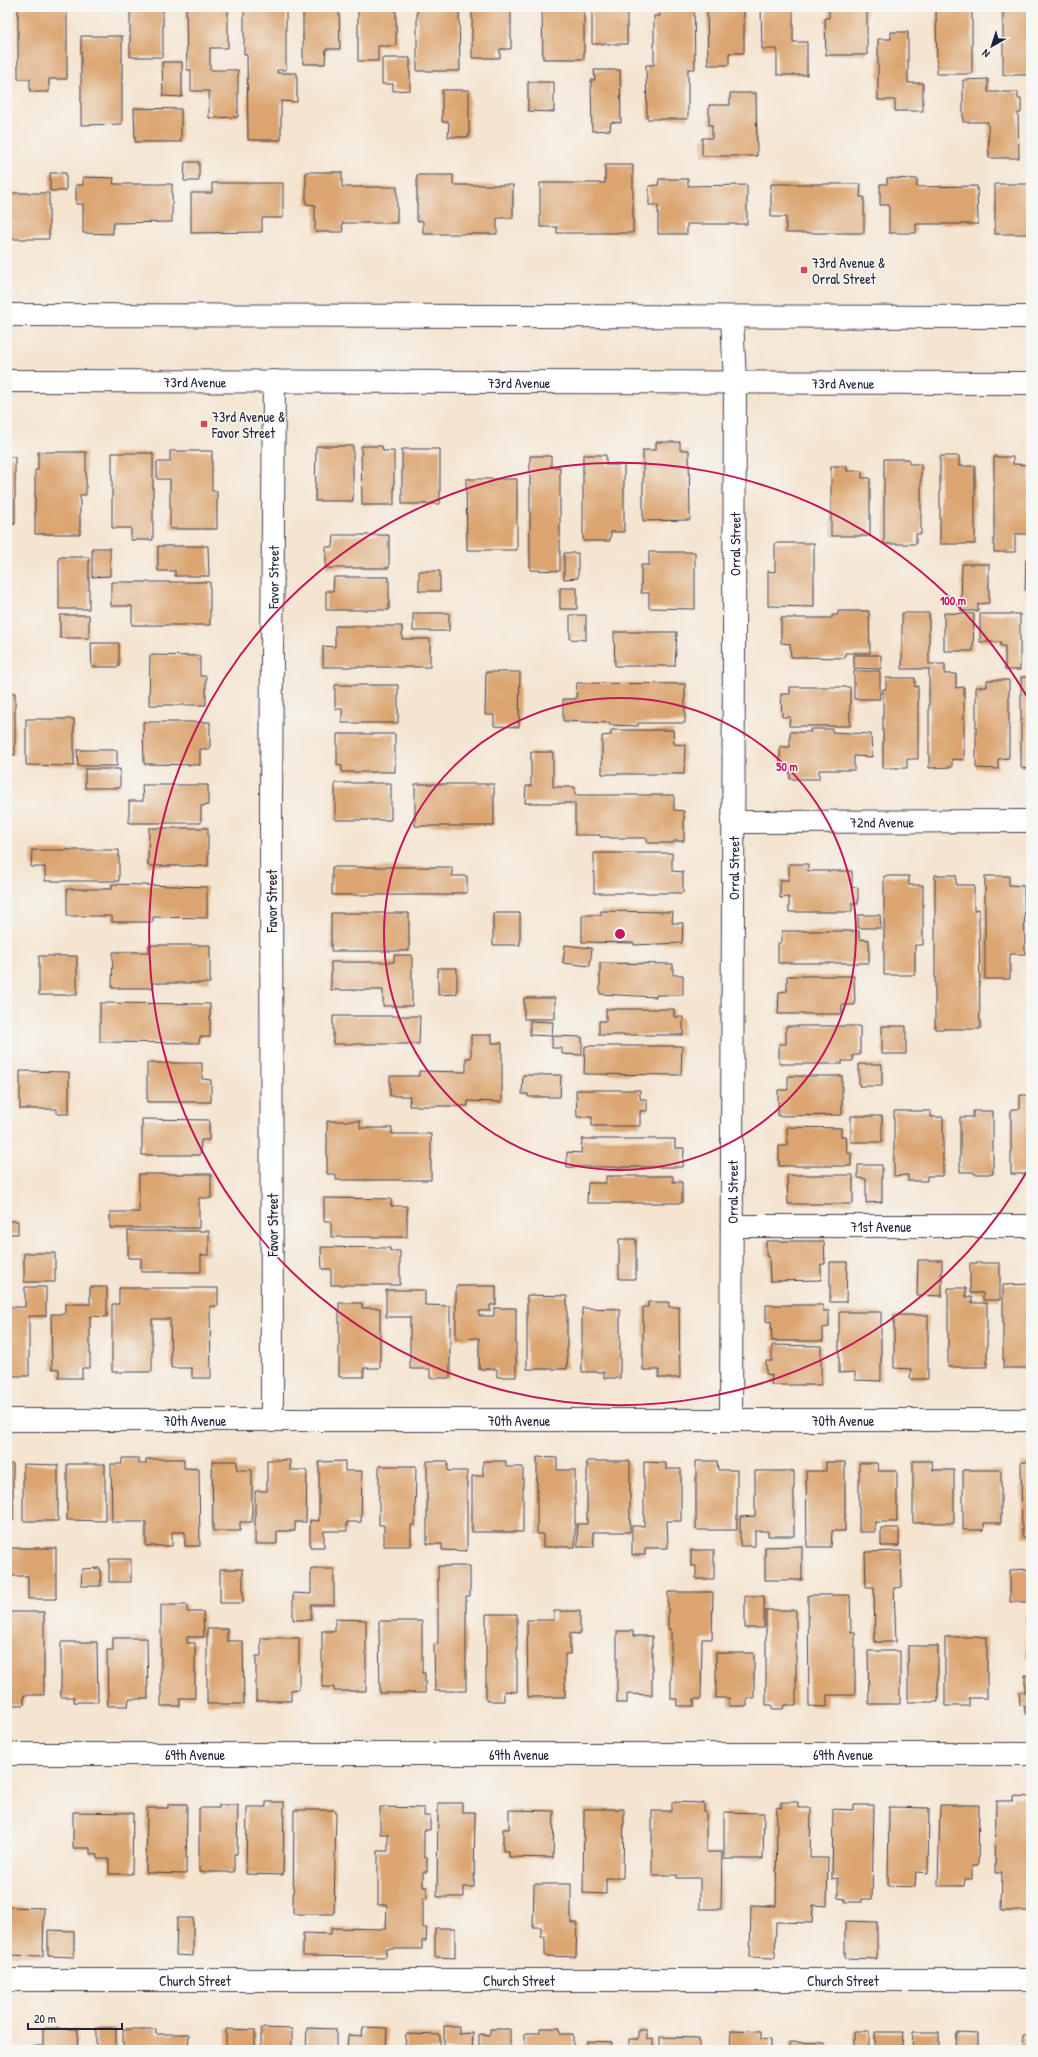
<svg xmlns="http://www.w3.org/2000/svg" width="1038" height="2057" font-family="'Patrick Hand',sans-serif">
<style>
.building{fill:#dba571}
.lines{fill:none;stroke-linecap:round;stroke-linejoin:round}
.minor-casing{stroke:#423f51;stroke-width:24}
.major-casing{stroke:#423f51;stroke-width:24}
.minor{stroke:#fff;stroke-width:22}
.major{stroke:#fff;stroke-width:22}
.ring{fill:none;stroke:#c2185b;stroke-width:2}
.poi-dot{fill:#d1495b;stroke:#f6f6f2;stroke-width:1.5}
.labels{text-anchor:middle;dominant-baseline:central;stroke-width:3;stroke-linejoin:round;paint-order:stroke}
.poi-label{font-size:14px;fill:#22223b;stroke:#f6f6f2;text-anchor:start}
.street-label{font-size:14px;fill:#22223b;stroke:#f6f6f2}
.centre{fill:#c2185b;stroke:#f6f6f2;stroke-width:2}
.ring-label{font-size:12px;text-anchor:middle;font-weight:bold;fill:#c2185b;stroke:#f6f6f2;stroke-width:3;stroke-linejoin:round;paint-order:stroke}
</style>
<rect width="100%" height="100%" fill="#f6f6f2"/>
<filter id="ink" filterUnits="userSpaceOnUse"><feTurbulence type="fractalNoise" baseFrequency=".025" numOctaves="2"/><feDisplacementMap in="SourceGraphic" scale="8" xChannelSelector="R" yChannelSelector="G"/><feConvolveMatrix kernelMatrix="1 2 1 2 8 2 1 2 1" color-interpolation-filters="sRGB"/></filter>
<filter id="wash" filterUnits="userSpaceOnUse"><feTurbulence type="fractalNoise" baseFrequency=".012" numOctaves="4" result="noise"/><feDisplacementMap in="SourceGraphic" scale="16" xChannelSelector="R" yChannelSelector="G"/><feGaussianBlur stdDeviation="0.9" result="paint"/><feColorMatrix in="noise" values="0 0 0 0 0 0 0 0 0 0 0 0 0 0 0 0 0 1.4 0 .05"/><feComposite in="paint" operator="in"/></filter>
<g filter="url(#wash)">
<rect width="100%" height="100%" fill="#f4e4d0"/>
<g id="blocks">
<path class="building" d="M18 7H67V79H49V92H30V79H18Z
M130 7H163V57H130Z
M186 7H228V48H210V70H238V117L209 118V91H191V70H187Z
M244 7H286V70H277V73H297V102L281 101V140H248L247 55 244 54Z
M303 7H339L340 49H326L325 64H303Z
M358 7H396V46H378V61H358Z
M417 7H459L460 71H417Z
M472 7H511V49H500V58H472Z
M542 7H584V59H543Z
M592 7H627V44H592Z
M660 7H694L695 69H688V119H647L646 65H654V16H660Z
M707 7H744V53H729V65H708Z
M761 7H793V42H807V75H777V49H762Z
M829 7H867V55H826L825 18H829Z
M936 7H972V74H937Z
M1003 7H1031V75H1003Z
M891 32H908V83H923V111H895V100H878V39H891Z
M81 36H122V124L81 125Z
M382 58H410V90L393 91V84H382Z
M162 62H182V97L163 96Z
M594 70H620L621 123 611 122 610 130 592 131 591 80H595Z
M988 79V92H1018V99H1021V113H1018L1019 158H989L988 122H963V80Z
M528 82H554V112L528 111Z
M442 90H469V137H448L449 122H442Z
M730 93H756L757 156H702V138H712V125H709V105H730Z
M134 108 181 109V142H135Z
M185 162H199V181H184Z
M605 165H633V233H557V227H540V183H605Z
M306 172H342V187H397V223H342L343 232H315V205L306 204Z
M50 173H66V191H50Z
M417 175H453V185H513V218H497V234H423V221H417Z
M83 177 114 178 113 184H172V222L113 223V234L83 233V204H76V185H83Z
M887 178 917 179V187L977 186 978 224H916V233H889V205H880V184H887Z
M659 179H688V186L747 185V224H687V234H658V205H649V186L658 185Z
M212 183H283V218H262V232L191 233V193H212Z
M771 184H861L860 197H864V233H786V217H771Z
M995 184H1031V234H995Z
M7 193H49V239H7Z
M656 442H680V450H689L690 520 643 521V450H656Z
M316 446H353V501H315Z
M361 446H382L383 451H394V505H362Z
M402 449H440V504H402Z
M170 451H212V491H217V529H170V479H157V462H170Z
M38 452H86V495H80V534H35V470H38Z
M112 453H153V540H131V528H112Z
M583 455H606V465H624V532H611L610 541H583Z
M530 456H551V467H560V571L530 570Z
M940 456H959V466H975V544H940Z
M7 457H15V524H7Z
M994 457H1013V464L1030 465V534H1015V552H994Z
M884 459H909V464H921V534H916V544H884Z
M831 466H847V471H862V478H870V536H831Z
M466 479H517V550H467Z
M334 535H389V568H326V547H333Z
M775 543H814V607L768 606V571L775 572Z
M158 546H208L209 576H175V571H158Z
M92 548H110V576L92 577Z
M649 552H695V609L649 608V593H641V565H649Z
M564 553H578V578L564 579Z
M59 557H89V609H59Z
M1026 560H1031V590H1025Z
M962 564H989V603L978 604V611H961Z
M419 571H440V591H419Z
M334 577H389V610H326V591H333Z
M111 582H210V625H132V606H111Z
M560 588H577V609H560Z
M838 611H869L870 653H845V658L791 657 790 644 781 643V618H832V615H838Z
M413 613H449V631H413Z
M902 613H929V664H945V674H956V688L964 687V760L952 759V767L929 768V669H902Z
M944 613 974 614 973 651H944Z
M980 614H1020V670H1005V646H1000L1001 642H980Z
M60 615H89V638H60Z
M570 615H586V640L570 639Z
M335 626H402V639H430V667H323V646L335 647Z
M614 632H677L675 666H615Z
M91 643H119V667H92Z
M150 655 200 656V676H206V705H149Z
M854 655H881V669L854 668Z
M854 671H880V699H854Z
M486 672H520L519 727 494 726V715H485Z
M1021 677H1031V769L1021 768Z
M886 678H915V687L918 686V759H907V768H883V689H886Z
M987 680H1009V758L998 759V769L976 768V687H987Z
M577 683 685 684V723H638V726L610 725V723L563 721V699H576Z
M335 685H398V723H342V709H335Z
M790 687H850V726H789L790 717H782L781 694H790Z
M7 693H15V755H7Z
M26 719H74V766L26 765Z
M143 722H210V749H200V765L144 764Z
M810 729H832V732L871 734 872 757 854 756V770H819V779H790V766H780V747H790V732H811Z
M611 730H673L674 744 685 745 684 774H602V736L611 735Z
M337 734H395V772H342V766L337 765Z
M77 750H117V766H78Z
M531 752H553V787H575V795H674V810L684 811V841H674V843H647V838H610V837H600V835H575V803H525L526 786H531Z
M85 769H120V788H85Z
M335 783H391V820H335Z
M415 784H494V826H415Z
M142 785H208V805L201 806V823H129V801H143Z
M149 828H208V866H148Z
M32 850H119V881H45V867H31Z
M594 853H672V871L683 872V893H594Z
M789 864H808V871H852V888L858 887V904H852V912H789V897L780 898V880H789Z
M332 867H452V876H467V893H452V895H332Z
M935 875H956V885H974V910L979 909 980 1029H935Z
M884 876H909V885H923V945H915V975H884Z
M985 876H1009V885L1024 886 1025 954H1010V979H985Z
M112 884 207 887V918L153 917V922H112V916H67V889H112Z
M601 911 673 912 672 923H683L682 943 634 945V943L582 942V915H601Z
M331 913H409V951H331Z
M493 913H520V945H493Z
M858 915H880L881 928H858Z
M782 931H859V939L869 940V963H778V943L782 942Z
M149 945H210V983H153V988H112L113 952H149Z
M565 945 592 948 590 966 563 963Z
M394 955H412V1006H383V990H331V962H394Z
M39 956H77V995H39Z
M600 963 673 964V975H683V995H656V997L600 994Z
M438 968H457V994L438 995Z
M787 976H854L855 1005H842V1014H778L779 992 787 991Z
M524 998H555V1019H524Z
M100 1003 210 1004V1037H200L199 1043 100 1042Z
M606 1009H674V1017H683V1035H599V1021H606Z
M333 1016H420L419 1044H333Z
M530 1021 553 1022 552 1036 530 1035Z
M786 1026H860V1055H853V1061H842V1064H779V1044H786Z
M882 1026H906V1054H882Z
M471 1035H492V1043H502V1102L468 1101V1106H409L410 1096H390V1076H419V1071L466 1072V1058H471Z
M552 1036 582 1037V1055L562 1054V1048H552Z
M585 1046H682L681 1075 584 1074Z
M147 1063H202V1079L211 1080V1102H147Z
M859 1064H882V1086H859Z
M20 1071 69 1072V1114H57V1109H20Z
M523 1075H561L560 1097H528V1094H522Z
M788 1076H842V1115L778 1116V1090H788Z
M576 1090H640V1099H647V1111H640V1126H592V1117H577Z
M1020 1095H1031V1174H1011V1109H1020Z
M894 1111H931V1117H943V1176H927V1181H908V1175L894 1176Z
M973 1111H993V1174H974V1172H960V1117H973Z
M851 1116H882V1142H851Z
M142 1119 209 1120V1140H201L200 1155H142Z
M327 1121H360V1128H392V1134H431V1180H336V1174H327Z
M787 1127 841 1128V1136H846L847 1153H851V1166H779V1146H787Z
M582 1139H675V1148H684L683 1167H567V1152L581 1153Z
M858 1165H882V1202L866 1203V1179L858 1178Z
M139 1174H211V1198H199V1228H110V1212H139Z
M787 1175H853V1204H788Z
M606 1176H673V1182H682V1203H587L588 1183H606Z
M324 1198 391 1199V1206H407V1237H331V1221H324Z
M7 1221H18V1234H7Z
M128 1231H209V1255H201V1272H141V1258H128Z
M619 1239H636V1279H619Z
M766 1241H824L825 1264H821V1280L770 1281 769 1256H766Z
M321 1247 390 1248V1251H400V1285H331V1269H322Z
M24 1253H55V1282H24Z
M918 1260H942V1296L917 1295Z
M830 1262H847L846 1302H830Z
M970 1263H1000V1300H983V1293H970Z
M1031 1284V1368H1003V1285Z
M456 1286H496V1305H490V1311H479V1316H494V1308H516V1377H497V1369H479V1338L456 1339Z
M25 1287H46V1316H29V1376H7V1307H25Z
M90 1287H107V1317L90 1316V1368H82V1378H59V1369H52L51 1314H65V1304H90Z
M119 1288H218V1306H210L211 1378H192V1368H171L170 1319H152V1372H112V1304H119Z
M948 1288H966V1297H972V1303H987V1367H948Z
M386 1290H425V1305L450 1306V1378H430V1369H410V1317H386Z
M527 1295 567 1296V1369H527Z
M648 1302H669V1307H679L680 1378H659V1370H643V1307H648Z
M339 1303H362V1308H380V1368H364V1377H339Z
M766 1305H823V1311H829V1327L823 1328V1341H772L771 1321 766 1322Z
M582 1308 620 1309V1378H604V1372H582Z
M839 1312H881V1381L855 1380V1372L839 1373Z
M894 1315H928V1379H910L911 1369 894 1368Z
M772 1345 821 1346V1385H771L772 1375 766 1374V1361H772Z
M537 1457 557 1458V1470H575V1547H543V1534H537Z
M122 1458H139V1464H146V1459H184V1468L199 1469 200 1546H185V1532H172V1546H146V1522H112L111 1464H122Z
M267 1460H290V1470H307L306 1522H295V1531H277V1544H255V1491H267Z
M212 1461H237V1470H252V1522H240V1531H213Z
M345 1461V1471H362L361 1522H347V1531H324V1547H310V1520L319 1521V1462Z
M427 1461H448V1471H467V1551L442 1550V1544H427Z
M483 1461H506V1467H523V1532H472V1476H483Z
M587 1461H630V1532H593L594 1547H578L577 1524H587Z
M696 1461H717L718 1470H737V1530H696Z
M913 1461H932L933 1470H954V1523H913Z
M644 1462 666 1463V1469H681V1521H667L668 1548H645V1555H632V1526H644Z
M826 1462H845V1531H832L831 1547H807L806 1471H826Z
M1021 1462H1031V1537H1022Z
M859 1463H877L878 1471H897V1522H875V1532H859Z
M7 1464H13V1521H7Z
M23 1464 58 1465V1521H23Z
M67 1464H105V1521L67 1520Z
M379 1466H416L415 1525H411V1546H384V1525H379Z
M963 1470H1001V1523H984V1530H963Z
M755 1471H794V1536H768V1531H755V1546H740V1517L755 1516Z
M881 1528H899V1546H881Z
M802 1546V1580H765V1547Z
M7 1548H56V1599H28V1576H7Z
M691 1550H714V1579H696V1566H691Z
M901 1551 902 1587 894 1588 896 1642H875L874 1587H866L865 1552Z
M109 1559H131V1582H109Z
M438 1566H470V1596H466V1691H435L434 1644 438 1643Z
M100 1568 101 1586H81L82 1569Z
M220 1569H243V1603H220Z
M311 1569H334V1605H311V1620H293V1593L311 1594Z
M1031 1569V1602H1010V1570Z
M668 1592H713L712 1639H702L701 1699H694V1706H677V1699H671V1629H668Z
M808 1595H850L851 1632H855V1695H827V1707L809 1706Z
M745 1596H764V1628H745Z
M161 1605H187V1612H203L204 1637H187V1643H195V1698H180V1706H161Z
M766 1610H796V1705H784L783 1709H772V1705H766Z
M554 1611H580V1634L570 1633V1654H565V1697H528L527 1620H554Z
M7 1612H44V1695H24V1705H7Z
M486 1614H517V1692L504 1691V1701H486Z
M1026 1617H1031V1657H1026Z
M335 1619 366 1620V1691H334V1687H322V1631H335Z
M379 1621H422V1673H425V1693H380Z
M207 1629H227V1641H243L244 1704H207Z
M617 1631H633V1636H652V1695L627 1694V1703H617Z
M945 1637H987V1698H969V1706H945Z
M113 1638H147L148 1699H129L128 1706H108L107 1650H113Z
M261 1638H299V1689L291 1690V1701H256V1656H261Z
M61 1642H97L98 1702H74V1697H61Z
M908 1646H938V1702H908Z
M868 1651H900V1704H869Z
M716 1653H754V1698H747V1706H729V1698H716Z
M1025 1675 1031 1676V1714H1025V1706L1020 1705 1019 1692H1025Z
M1013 1796 1031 1797 1030 1911H1001L1002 1873H995L996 1801H1013Z
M266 1802H284L283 1875 246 1874 247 1807H266Z
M672 1802 704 1803V1812H706V1852H722L721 1909H700V1878H677V1875H652V1811H672Z
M781 1802H798V1808H811L810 1858H828L827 1906 813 1905 812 1923 776 1922 775 1958 750 1957 751 1905 776 1906 777 1807 781 1808Z
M438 1803H462V1812H475L474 1887H464V1897H437Z
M168 1804H187L186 1874 146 1873 147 1808H168Z
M219 1805H238L237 1854H234V1872H199V1808H219Z
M854 1805H874L872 1899H862V1902H845V1899L838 1898V1878L832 1879 833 1809 854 1810Z
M940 1805H979L978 1866H972V1879H965L964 1886H938Z
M380 1807 424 1808V1816H430V1830H424V1856L427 1857V1872H423V1887H427V1899H423V1928H427L426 1941H422V1949H386V1957L303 1956V1933L331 1934V1928L386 1929 387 1905H378V1851H388V1834H380Z
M889 1807 929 1808 928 1873 916 1872 915 1887 888 1886Z
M584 1809H624L623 1878H606V1894L583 1893Z
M294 1810H336L334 1914H293Z
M509 1810 554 1811 553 1858 509 1857V1851H503V1829H509Z
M73 1812 133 1813 132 1874H109V1859H98V1855L90 1854V1848H73Z
M724 1812 764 1813 763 1859H724Z
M534 1884H571V1923H577L576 1957 545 1956V1937H541V1927H533Z
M7 1907 44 1908 43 1956 7 1955Z
M177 1918H193V1956L176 1955Z
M845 1921 877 1922V1959L845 1958Z
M435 1928H455V1958L435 1957Z
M48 1930 74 1931V1957L48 1956Z
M444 2026H459V2034L473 2033 472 2050H444Z
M363 2027 387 2028 386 2050H347L348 2035 362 2036Z
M43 2028 78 2029 77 2050H34V2046H43Z
M96 2028H116V2050H96Z
M261 2028 292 2029V2050H261Z
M307 2028 336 2029V2050H306Z
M540 2028H560V2034H573V2050H525V2033H540Z
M123 2029H156V2034H189L188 2050H123Z
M226 2029 255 2030V2050H226Z
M490 2029H510V2050H479V2034L490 2035Z
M638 2030H647V2040L653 2039V2050H629V2039H638Z
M731 2030 761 2031V2039L770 2040V2050H730Z
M854 2031H869V2050H854Z
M875 2032H903L902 2050H875Z
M913 2032H939V2050H912Z
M957 2032 978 2033V2050H949L950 2047H956Z
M406 2034 440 2035V2050H405Z
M1023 2036H1031V2050H1022Z
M660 2037 699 2038V2050H660Z
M587 2041 612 2042 611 2050H587Z
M790 2042 825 2043V2050H790Z"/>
</g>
</g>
<g filter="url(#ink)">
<use href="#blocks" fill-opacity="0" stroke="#423f51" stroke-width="1"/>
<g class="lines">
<g class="minor-casing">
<g id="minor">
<path id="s1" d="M732 822 1031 821"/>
<path id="s2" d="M732 1226H1031"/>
<path id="s3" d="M7 1420H1031"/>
<path id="s4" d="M731 1420 735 383 732 317"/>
<path id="s5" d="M272 1421 271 798 274 381"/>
<path id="s6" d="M7 1754H1031"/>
<path id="s7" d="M7 1980H1031"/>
</g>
</g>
<g class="major-casing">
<g id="major">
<path d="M7 315 1031 317"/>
<path id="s8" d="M7 381 1031 383"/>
</g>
</g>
<use href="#minor" class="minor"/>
<use href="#major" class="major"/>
</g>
</g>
<g class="ring">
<circle cx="620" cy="934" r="236"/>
<path d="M1030 1166A471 471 0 1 1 1030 702"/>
</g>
<g class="poi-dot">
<rect x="800" y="266" width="8" height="8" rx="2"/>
<rect x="200" y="420" width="8" height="8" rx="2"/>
</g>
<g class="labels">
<g class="poi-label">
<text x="812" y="262">73rd Avenue &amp;<tspan x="812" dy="16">Orral Street</tspan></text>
<text x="212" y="416">73rd Avenue &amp;<tspan x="212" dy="16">Favor Street</tspan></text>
</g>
<g class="street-label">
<text stroke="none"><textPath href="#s8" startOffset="188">73rd Avenue</textPath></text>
<text stroke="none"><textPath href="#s8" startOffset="512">73rd Avenue</textPath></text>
<text stroke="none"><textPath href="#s8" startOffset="836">73rd Avenue</textPath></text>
<text stroke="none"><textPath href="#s4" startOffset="876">Orral Street</textPath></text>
<text stroke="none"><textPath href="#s5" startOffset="844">Favor Street</textPath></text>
<text stroke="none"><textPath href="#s1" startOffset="150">72nd Avenue</textPath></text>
<text stroke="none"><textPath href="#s4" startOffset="552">Orral Street</textPath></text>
<text transform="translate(271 901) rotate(-90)">Favor Street</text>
<text stroke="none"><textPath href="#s4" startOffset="228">Orral Street</textPath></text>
<text transform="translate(272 1225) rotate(-90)">Favor Street</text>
<text stroke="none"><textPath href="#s2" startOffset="149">71st Avenue</textPath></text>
<text stroke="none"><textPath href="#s3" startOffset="188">70th Avenue</textPath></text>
<text stroke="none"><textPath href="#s3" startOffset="512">70th Avenue</textPath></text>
<text stroke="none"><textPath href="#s3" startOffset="836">70th Avenue</textPath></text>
<text stroke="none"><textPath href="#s6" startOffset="188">69th Avenue</textPath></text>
<text stroke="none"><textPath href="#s6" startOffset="512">69th Avenue</textPath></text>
<text stroke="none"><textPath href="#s6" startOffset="836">69th Avenue</textPath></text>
<text stroke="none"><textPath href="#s7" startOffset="188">Church Street</textPath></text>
<text stroke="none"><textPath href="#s7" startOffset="512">Church Street</textPath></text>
<text stroke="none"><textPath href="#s7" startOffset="836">Church Street</textPath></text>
</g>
</g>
<circle cx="620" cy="934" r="6" class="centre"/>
<g class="ring-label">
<text x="953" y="605">100 m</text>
<text x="787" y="771">50 m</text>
</g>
<rect width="1038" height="2057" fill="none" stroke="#f6f6f2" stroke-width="24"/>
<g transform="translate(992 46) rotate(219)" stroke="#f6f6f2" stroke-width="3" paint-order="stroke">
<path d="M0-3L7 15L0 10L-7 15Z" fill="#22223b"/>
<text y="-6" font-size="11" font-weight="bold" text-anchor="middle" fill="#22223b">N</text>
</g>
<path d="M28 2023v6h94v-6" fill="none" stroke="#22223b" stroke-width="2"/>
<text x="34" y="2023" font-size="12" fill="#22223b" stroke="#f6f6f2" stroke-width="3" paint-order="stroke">20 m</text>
</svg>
